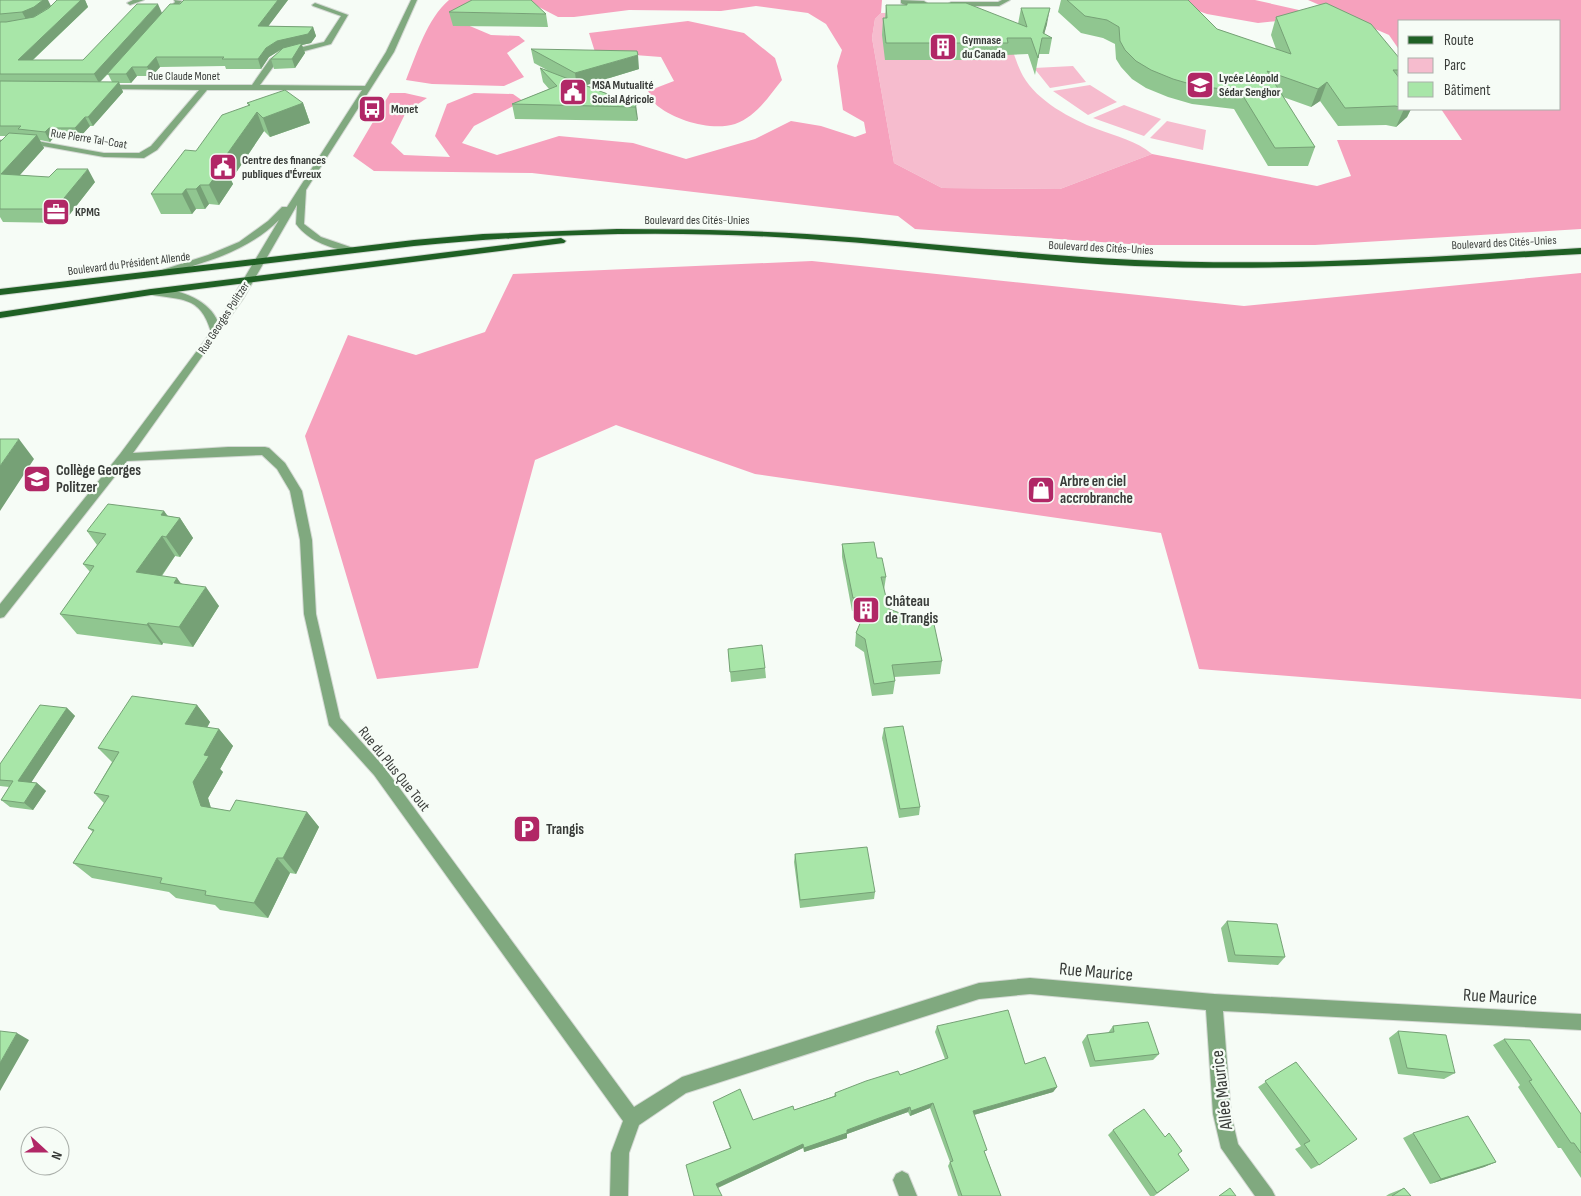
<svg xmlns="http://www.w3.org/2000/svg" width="1581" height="1196" font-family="'Sofia Sans Condensed',sans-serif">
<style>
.green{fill:#f6bcce}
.forest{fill:#f6a1bd}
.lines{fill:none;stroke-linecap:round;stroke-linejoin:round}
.minor-casing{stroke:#d4d9d4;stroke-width:2}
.major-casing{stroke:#d4d9d4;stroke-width:2}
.minor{fill:#80a97f;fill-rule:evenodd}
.major{fill:#1f6024;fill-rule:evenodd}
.wall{fill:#90c690;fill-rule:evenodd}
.shaded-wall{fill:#76a176}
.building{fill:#a8e6a8;stroke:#76a176}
.labels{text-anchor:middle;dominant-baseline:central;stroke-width:4.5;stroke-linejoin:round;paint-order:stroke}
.far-poi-label{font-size:12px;font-weight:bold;fill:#393c39;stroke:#f6fcf6;text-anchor:start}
.far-street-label{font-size:12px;fill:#393c39;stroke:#f6fcf6}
.poi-label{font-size:15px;font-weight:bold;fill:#393c39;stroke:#f6fcf6;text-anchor:start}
.street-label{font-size:15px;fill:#393c39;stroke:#f6fcf6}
.near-street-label{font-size:18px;fill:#393c39;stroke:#f6fcf6}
</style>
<rect width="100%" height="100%" fill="#f6fcf6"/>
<path class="green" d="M972 12 1003 18C1009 37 1014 59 1023 76 1037 101 1071 119 1097 129 1115 136 1137 141 1152 154L1060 189 942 188 894 163 872 38 875 19 881 13Z
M1073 66 1086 82 1050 88 1034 68Z
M1090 85 1117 102 1088 115 1053 91Z
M1124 105 1161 119 1144 136 1093 118Z
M1167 121 1206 130 1203 150 1150 138Z"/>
<path class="forest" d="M449 0H882L881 13 875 19 872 38 894 163 942 188 1060 189 1152 154 1317 186 1351 176 1337 140H1462L1441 109H1560V21H1400V51L1389 35 1308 0H1581V229L1315 245H1143L915 229 898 216 532 173 374 171 353 156 390 93H405L427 98 406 112 391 143 404 155 450 157 435 136 447 104 474 93 513 94 523 101 474 126 462 143 497 155 559 136 633 143 686 159 755 139 791 121 821 126 855 137 866 133 864 122 843 110 837 66 842 50 826 24 808 13 756 6 721 11 629 10 574 17H558L535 5 458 21 491 35 519 36 525 41 507 53 524 77 504 86 432 84 406 80C417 53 427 19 449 0Z
M1183 0H1255L1299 10 1288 20 1258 23 1207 14 1196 10Z
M688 21 744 33 775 58 782 80C769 96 756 117 735 124 712 131 677 121 659 107 654 104 651 96 648 91L674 81 661 57 595 52 589 33Z
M812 261 1244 306 1581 273V699L1199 669 1161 533 755 474 616 425 535 460 478 668 377 679 305 436 348 335 416 355 485 332 513 274Z"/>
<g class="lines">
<g class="minor-casing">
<path id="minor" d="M133 0H144L130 5 127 3Z
M174 0 182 1 167 17H163V15L175 2Z
M411 0H417L394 52 306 190 304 224 321 237 359 250 354 253C332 248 310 243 296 224L297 205 243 299 133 453 228 447H265L269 448 285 463 302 491 312 540 316 614 340 718 384 767 634 1107 682 1077 979 983 1030 978 1214 994 1581 1014V1030L1223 1011 1231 1114 1238 1144 1272 1190 1275 1196H1255L1221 1148 1213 1114 1206 1010 1030 994 979 999 686 1093 639 1125 629 1153 628 1196H610L611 1153 623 1121 374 775 329 725 304 614 300 540 290 491 277 469 262 455 127 461 4 617 0 618V604L120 454 211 332C200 294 180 301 148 294V290C171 285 209 298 218 322L279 220C247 252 204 263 161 275H155L153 273 208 255 239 242 268 221 282 207H287L362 90H207L157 150 144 158 104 157 37 145 0 144V140L37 141 104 153H139L151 146 199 90 105 89H102V85H252L270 59 281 52 324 42 341 16 313 6 312 5 315 3 348 15 331 44 286 56 276 63 260 85 365 86 386 52Z
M901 0 924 1 927 3C922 7 906 7 901 3Z
M1002 0H1010L999 6H951L948 4 951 2H998Z
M902 1171 908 1174 917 1196H899L893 1180 896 1174Z"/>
</g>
<g class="major-casing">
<path id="major" d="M617 229C681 229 744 230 807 234 916 241 1025 255 1135 260 1284 267 1433 257 1581 248V254C1433 262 1284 272 1135 266 1026 261 917 246 807 239 677 230 545 233 414 246L0 295V289L414 240 483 234Z
M561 238 566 241 564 243 151 295 0 318V312L151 289Z"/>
</g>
<use href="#minor" class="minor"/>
<use href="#major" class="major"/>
</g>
<path class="wall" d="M0 0 51 6 57 0H85L88 7 33 60H83L162 13 180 4 184 0H288L268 26 313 27 316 36 311 43 302 45 305 53 295 68 274 69 271 59 281 50 269 57 261 69H226L225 66 160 67 152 76H137L131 83H119L123 92 93 126H90L80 137H54L50 142 40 140 44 148 20 175 95 182 63 223 3 222 0 217V142L6 136H0ZM108 74 112 82H100Z
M1061 0H1188L1217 29 1276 49 1271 35 1276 17 1400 59V109H1411L1407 117 1396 127 1386 125 1338 126 1320 101 1311 107 1283 97 1315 147 1308 166H1268L1234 109 1192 104 1168 97 1146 88 1132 79 1121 67 1116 59 1115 44 1103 38 1081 33 1058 12Z
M907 3 1018 24 1021 8 1047 24 1044 34 1052 38 1049 54H1039L1035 75 1028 54 1006 55V60H885L882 35 883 18H885L886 5H907Z
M449 12 546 14 548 27 453 26Z
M531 49 639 69 586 85 636 105 637 121 515 119 512 104 549 89 543 82 540 68 547 70 534 63Z
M247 103H303L310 123 270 137 264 131 231 180 233 184 219 205 209 204 205 209H196L192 214H161L151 194 196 151 249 106Z
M164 511 168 516 180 518 193 538 180 557 175 556 162 576 181 583 219 606 193 647 163 643 162 645 77 634 60 614 90 572 83 564 97 545 87 531Z
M842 544 877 558 886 577 884 590 889 609 942 661 940 674 894 677 895 681 893 694 872 696 864 652 855 646 856 633 865 611H852L842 557Z
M728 649 765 668 766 678 731 682Z
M197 705 210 722 207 728 219 729 233 746 220 769 223 772 208 798 211 808 230 811 307 812 319 827 296 874 290 873 268 918 220 910 215 905 176 898 169 892 92 878 73 863 93 832 88 828 104 803 94 793 112 762 98 748Z
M67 708 75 716 31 782 37 783 46 791 33 810 10 807 1 800 9 787 0 786V764Z
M884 728 920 807 919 815 899 818 882 738Z
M795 854 875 892 874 899 800 908 794 862Z
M1227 921 1285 957 1278 965 1228 962 1221 928Z
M937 1026 1025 1064 1057 1087 1053 1092 974 1115 985 1153 1001 1196H958L948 1166 950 1162 930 1108 910 1116 908 1112 877 1123 847 1134V1138L804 1152 803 1148 718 1188 694 1196 730 1148 715 1107 713 1102 753 1120 794 1110 834 1096 835 1093 900 1075 945 1059 935 1032Z
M1113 1026 1159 1054 1153 1060 1090 1067 1082 1042 1087 1035 1108 1033Z
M1398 1031 1455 1073 1444 1079 1398 1074 1389 1038Z
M1504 1039 1581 1114V1178L1561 1148H1558L1518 1087 1520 1085 1493 1045Z
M1296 1062 1319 1165 1311 1169 1295 1149 1301 1146 1258 1087Z
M1113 1130 1178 1154 1189 1170 1154 1196H1150L1108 1135Z
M1413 1133 1496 1162 1484 1167 1430 1184 1403 1138Z
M1404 1188 1411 1196H1386L1389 1194Z"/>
<path class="shaded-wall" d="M43 0H48L51 6 27 21 22 12Z
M81 0H85L88 7 23 69 18 60Z
M278 0H288L261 36 258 26Z
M158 4 162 13 99 83 94 74Z
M1050 8 1047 24 1043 38H1042Z
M313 27 316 36 311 43 302 45 305 53 295 68 292 59 300 46 280 50 269 57 261 69 258 59 266 48 277 41Z
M638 55 639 69 577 88 575 73Z
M156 57 160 67 152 76 147 67Z
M132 67 137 76 131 83 126 74Z
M119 82 123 92 93 126 88 117Z
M1327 82 1320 101 1311 107 1318 89Z
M303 103 310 123 270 137 263 118Z
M636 105 638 119 637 121 635 107Z
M1404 109H1411L1407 117 1396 127Z
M257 112 264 131 231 180 233 184 219 205 209 185 220 164Z
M85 117 90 126 80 137 75 128Z
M49 128 54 137 50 142 45 132Z
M37 135 44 148 9 187 1 174Z
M88 169 95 182 63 223 55 209Z
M200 185 209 204 205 209 196 189Z
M186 189 196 209 192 214 182 194Z
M19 439 34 459 0 511V466Z
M164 511 174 526 180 518 193 538 180 557 166 537 161 515Z
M162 536 175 556 150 592 136 572Z
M177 578 191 597 174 583Z
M206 587 219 606 193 647 179 627Z
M148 623 163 643 162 645 147 625Z
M197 705 210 722 199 741 185 724Z
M67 708 75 716 27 789 18 781Z
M219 729 233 746 220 769 223 772 208 798 215 822 201 806 193 782 204 755Z
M37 783 46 791 33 810 24 803Z
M307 812 319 827 296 874 283 858Z
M277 858 290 873 268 918 254 903Z
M17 1033 29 1040 0 1091V1063Z
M1057 1087 1053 1092 970 1116 973 1111Z
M933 1103 930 1108 910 1116 911 1111Z
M910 1107 908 1112 847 1134V1138L804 1152V1148L847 1130Z
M803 1144V1148L717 1188 716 1184Z
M1496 1162 1484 1167 1430 1184 1441 1179Z"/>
<path class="building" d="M0 0H43L34 7 22 12 0 14Z
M57 0H81L18 60H83L137 4H158L94 74H0V22H6L34 17 49 8Z
M184 0H278L258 26 313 27 308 34 277 41 266 48 258 59H222L224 57H156L147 67H132L126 74H107L170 4H180Z
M472 0H531L546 14 449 12Z
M1067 0H1188L1217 29 1291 54 1276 17 1326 3 1371 24 1400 59V70H1393L1400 79V107L1395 106 1345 108 1327 82 1318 89 1267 71 1315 147 1275 148 1240 91 1197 86 1173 79 1151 70 1136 61 1125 50 1120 41 1119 27 1107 20 1085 16Z
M907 3H966L1027 27 1021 8H1050L1043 33 1052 38H1042L1038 58 1031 38H1007L1008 43H886L883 18H887L886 5H907Z
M302 43 292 59H271L283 48Z
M531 49 637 51 638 55 575 73Z
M540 68 636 105 635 107 512 104 557 86Z
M0 81 119 82 88 117H85L75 128H49L45 132 18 129 21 126H0Z
M285 90 303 103 263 118 257 112 220 164H224L209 185H200L196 189H186L182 194H151L185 150 196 151 222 115 250 105 247 103Z
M9 133 37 135 1 174 49 177 57 169H88L55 209H0V142Z
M0 439H19L0 466Z
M108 504 164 511 161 515 180 518 166 537 162 536 136 572 177 578 174 583 206 587 179 627 148 623 147 625 60 614 94 566 83 564 106 534 87 531Z
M874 542 877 558H882L886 577H881L889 609 908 616 932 615 942 661 892 665 895 681 874 684 865 639 856 633 871 597 853 598 842 544Z
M762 645 765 668 730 672 728 649Z
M132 696 197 705 185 724 219 729 204 755 209 756 193 782 201 806 230 811 236 800 307 812 283 858H277L254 903 205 895 206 891 160 883 162 878 73 863 94 830 88 828 109 796 94 793 119 752 98 748Z
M40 705 67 708 18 781 37 783 24 803 1 800 13 781 0 780V764Z
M903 726 920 807 900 809 884 728Z
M867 847 875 892 800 900 795 854Z
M1227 921 1277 924 1285 957 1235 955Z
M1008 1010 1025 1064 1045 1057 1057 1087 973 1111 987 1150 984 1151 1001 1196H962L950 1162 953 1161 933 1103 911 1111 910 1107 879 1118 847 1130V1133L804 1148 803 1144 716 1184 722 1196H694L686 1165 731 1148 713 1102 740 1089 753 1120 793 1106 794 1110 836 1096 835 1093 866 1081 898 1071 900 1075 948 1058 937 1026Z
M1148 1022 1159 1054 1095 1061 1087 1035 1114 1032 1113 1026Z
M0 1031 17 1033 0 1063Z
M1398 1031 1446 1035 1455 1073 1407 1068Z
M1504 1039 1530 1040 1581 1114V1153L1574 1143H1571L1529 1081 1532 1080Z
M1296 1062 1357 1139 1319 1165 1304 1144 1310 1141 1265 1081Z
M1144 1109 1165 1137 1169 1133 1182 1151 1178 1154 1189 1170 1157 1193 1113 1130Z
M1468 1116 1496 1162 1441 1179 1413 1133Z
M1230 1188 1236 1196H1219Z
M1404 1188 1411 1196H1392Z"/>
<defs>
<g id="building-square" transform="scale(1.4375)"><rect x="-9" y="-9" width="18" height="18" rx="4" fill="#b12766" stroke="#f6fcf6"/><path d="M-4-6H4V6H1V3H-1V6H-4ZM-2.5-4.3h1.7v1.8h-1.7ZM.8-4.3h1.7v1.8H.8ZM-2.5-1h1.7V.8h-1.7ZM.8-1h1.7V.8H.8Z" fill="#fff"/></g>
<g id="school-square" transform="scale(1.4375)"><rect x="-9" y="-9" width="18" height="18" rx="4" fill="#b12766" stroke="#f6fcf6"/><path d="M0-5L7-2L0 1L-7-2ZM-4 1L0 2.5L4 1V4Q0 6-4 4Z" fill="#fff"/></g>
<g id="civic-square" transform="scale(1.4375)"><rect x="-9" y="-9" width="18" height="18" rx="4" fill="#b12766" stroke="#f6fcf6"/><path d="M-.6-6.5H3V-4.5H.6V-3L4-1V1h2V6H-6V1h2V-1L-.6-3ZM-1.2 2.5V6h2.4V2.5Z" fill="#fff"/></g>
<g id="bus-square" transform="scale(1.4375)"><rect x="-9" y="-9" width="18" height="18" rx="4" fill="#b12766" stroke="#f6fcf6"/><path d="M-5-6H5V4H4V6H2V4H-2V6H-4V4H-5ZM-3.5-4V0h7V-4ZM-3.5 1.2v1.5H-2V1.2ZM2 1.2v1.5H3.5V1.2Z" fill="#fff"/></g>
<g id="office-square" transform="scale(1.4375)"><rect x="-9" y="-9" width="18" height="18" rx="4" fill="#b12766" stroke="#f6fcf6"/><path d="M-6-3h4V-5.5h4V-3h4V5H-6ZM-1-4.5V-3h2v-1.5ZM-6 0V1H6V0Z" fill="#fff"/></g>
<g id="shop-square" transform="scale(1.4375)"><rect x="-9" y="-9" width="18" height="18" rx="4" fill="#b12766" stroke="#f6fcf6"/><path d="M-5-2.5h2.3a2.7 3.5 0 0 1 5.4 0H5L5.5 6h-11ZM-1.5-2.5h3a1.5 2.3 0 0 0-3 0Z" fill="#fff"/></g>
<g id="parking-square" transform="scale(1.4375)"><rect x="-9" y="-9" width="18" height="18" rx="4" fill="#b12766" stroke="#f6fcf6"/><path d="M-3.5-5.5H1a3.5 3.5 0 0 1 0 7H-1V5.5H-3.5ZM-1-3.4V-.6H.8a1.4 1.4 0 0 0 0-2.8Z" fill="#fff"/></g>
</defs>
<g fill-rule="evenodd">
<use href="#building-square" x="943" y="47"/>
<use href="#school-square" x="1200" y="85"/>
<use href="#civic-square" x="573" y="92"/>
<use href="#bus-square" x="372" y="109"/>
<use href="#civic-square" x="223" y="167"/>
<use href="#office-square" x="56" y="212"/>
<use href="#school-square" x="37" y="479"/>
<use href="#shop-square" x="1041" y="490"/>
<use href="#building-square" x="866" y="610"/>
<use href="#parking-square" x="527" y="829"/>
</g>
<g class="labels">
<g class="far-poi-label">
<text x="962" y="40">Gymnase<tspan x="962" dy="14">du Canada</tspan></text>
<text x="1219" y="78">Lycée Léopold<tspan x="1219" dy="14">Sédar Senghor</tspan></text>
<text x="592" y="85">MSA Mutualité<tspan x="592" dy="14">Social Agricole</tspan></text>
<text x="391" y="109">Monet</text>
<text x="242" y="160">Centre des finances<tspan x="242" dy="14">publiques d'Évreux</tspan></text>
<text x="75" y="212">KPMG</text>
</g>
<g class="far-street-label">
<text x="184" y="76">Rue Claude Monet</text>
<text transform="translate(89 139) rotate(9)">Rue Pierre Tal-Coat</text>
<text x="697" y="220">Boulevard des Cités-Unies</text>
<text transform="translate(1504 243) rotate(-3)">Boulevard des Cités-Unies</text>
<text transform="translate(1101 248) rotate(3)">Boulevard des Cités-Unies</text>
<text transform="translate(129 264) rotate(-7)">Boulevard du Président Allende</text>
<text transform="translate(224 318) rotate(-57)">Rue Georges Politzer</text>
</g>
<g class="poi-label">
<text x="56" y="470">Collège Georges<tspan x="56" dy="17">Politzer</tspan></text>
<text x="1060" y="481">Arbre en ciel<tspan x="1060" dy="17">accrobranche</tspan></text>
<text x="885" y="601">Château<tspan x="885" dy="17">de Trangis</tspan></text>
<text x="546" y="829">Trangis</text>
</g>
<g class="street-label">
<text transform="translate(394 769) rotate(51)">Rue du Plus Que Tout</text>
</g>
<g class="near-street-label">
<text transform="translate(1096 972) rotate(5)">Rue Maurice</text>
<text transform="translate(1500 997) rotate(3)">Rue Maurice</text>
<text transform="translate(1222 1090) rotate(-97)">Allée Maurice</text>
</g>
</g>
<rect x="1398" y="20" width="162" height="90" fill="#f6fcf6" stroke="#aaafaa"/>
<rect x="1408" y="36" width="25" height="8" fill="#1f6024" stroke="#aaafaa"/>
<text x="1444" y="45" font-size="15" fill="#393c39">Route</text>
<rect x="1408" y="58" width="25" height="15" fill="#f6bcce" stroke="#aaafaa"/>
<text x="1444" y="70" font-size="15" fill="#393c39">Parc</text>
<rect x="1408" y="82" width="25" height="15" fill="#a8e6a8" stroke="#aaafaa"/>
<text x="1444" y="95" font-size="15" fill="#393c39">Bâtiment</text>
<g transform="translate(45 1151) rotate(111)"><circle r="24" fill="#f6fcf6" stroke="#aaafaa"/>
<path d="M0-4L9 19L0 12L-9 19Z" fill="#b12766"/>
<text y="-8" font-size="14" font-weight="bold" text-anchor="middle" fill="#393c39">N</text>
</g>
</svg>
